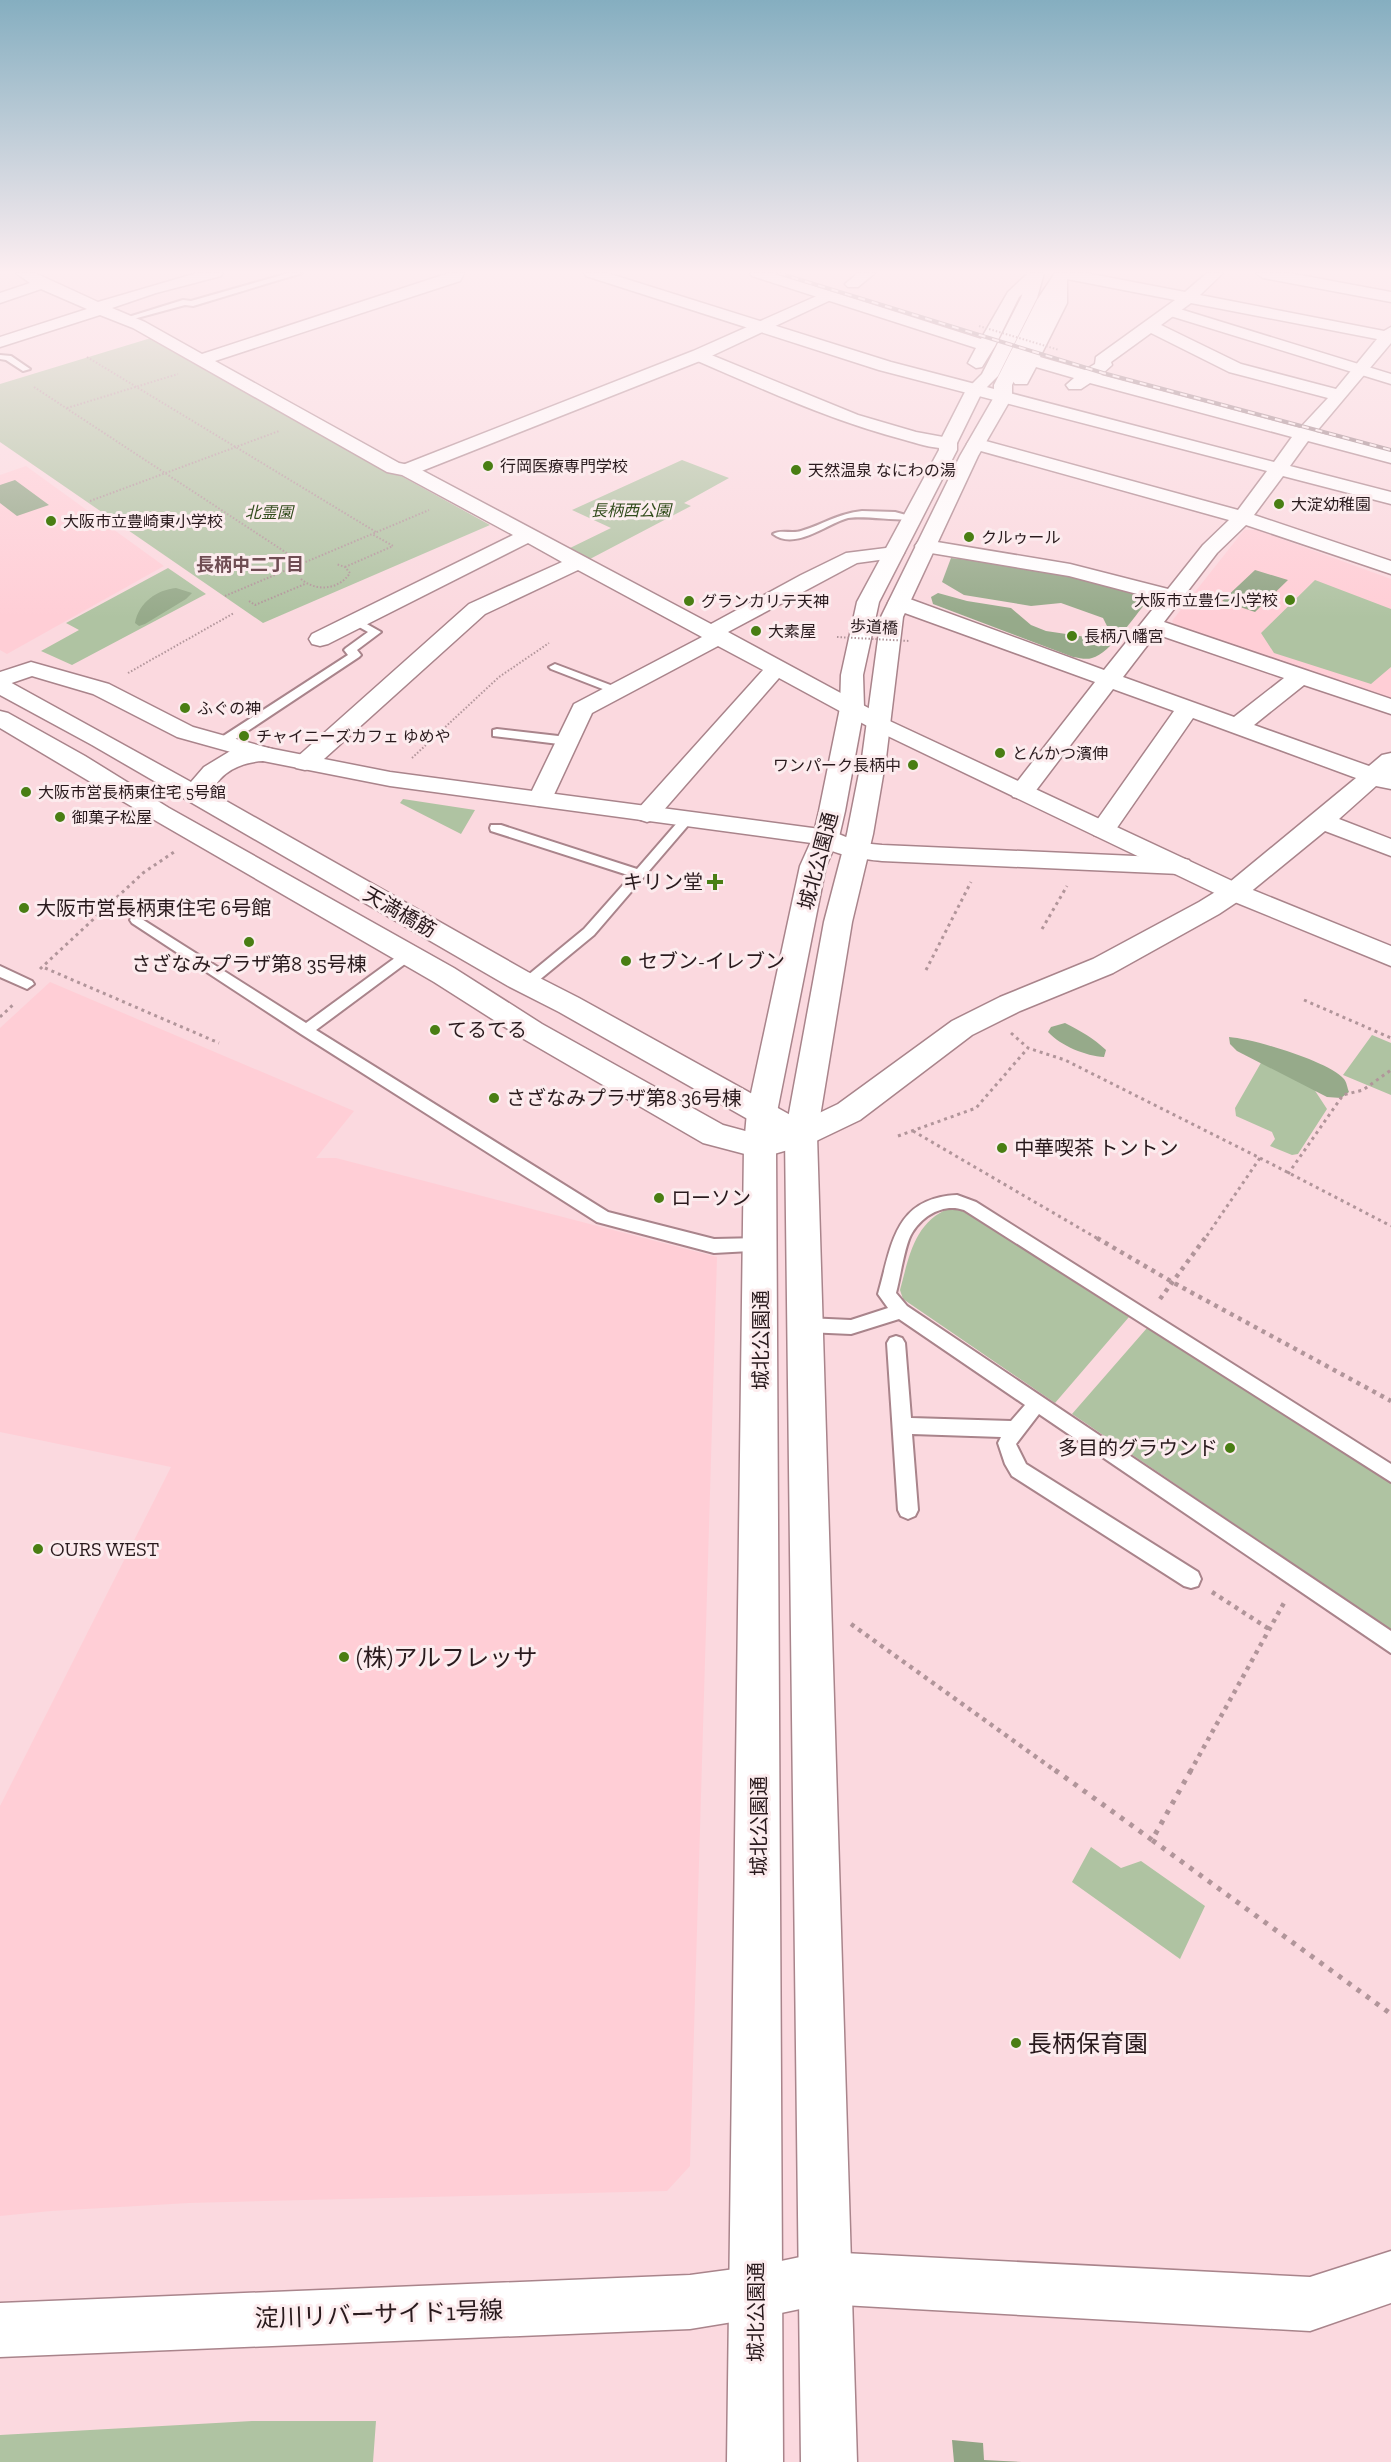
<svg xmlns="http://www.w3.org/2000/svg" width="1391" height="2462" font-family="'Zilla Slab','Noto Sans JP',serif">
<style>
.built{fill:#ffced6}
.green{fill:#afc3a2}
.forest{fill:#96aa8a}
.water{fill:#91a585}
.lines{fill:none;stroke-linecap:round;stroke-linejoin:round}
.service-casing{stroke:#a9848b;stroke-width:4}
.minor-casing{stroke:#a9848b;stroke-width:3}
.tertiary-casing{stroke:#a9848b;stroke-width:3}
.primary-casing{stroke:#a9848b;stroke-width:3}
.path-far3{stroke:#b1959a;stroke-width:2;stroke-dasharray:1.5 2;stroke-linecap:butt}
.path-far2{stroke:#b1959a;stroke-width:3;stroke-dasharray:3 4;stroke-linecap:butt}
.path-far1{stroke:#b1959a;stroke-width:4.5;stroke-dasharray:4 5;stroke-linecap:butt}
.path{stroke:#b1959a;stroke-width:5;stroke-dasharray:4.5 7;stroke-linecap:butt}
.service{fill:#fff;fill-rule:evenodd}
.minor{fill:#fff;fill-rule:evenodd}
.tertiary{fill:#fff;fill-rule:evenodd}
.primary{fill:#fff;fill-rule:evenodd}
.rail-casing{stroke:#987f84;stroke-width:4}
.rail{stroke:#fcecee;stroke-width:2;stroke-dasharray:7;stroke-linecap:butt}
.path-bridge{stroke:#b1959a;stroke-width:2;stroke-dasharray:1.5 2;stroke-linecap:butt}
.poi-dot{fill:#497e13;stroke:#fcecee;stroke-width:2}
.labels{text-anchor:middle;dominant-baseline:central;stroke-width:6;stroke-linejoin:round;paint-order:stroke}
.far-poi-label{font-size:16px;fill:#291a1d;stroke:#fcecee;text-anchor:start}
.far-park-label{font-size:16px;font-style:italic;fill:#304b1b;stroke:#fcecee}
.far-street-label{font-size:16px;fill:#291a1d;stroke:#fcecee}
.far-neighbourhood-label{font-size:18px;font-weight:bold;fill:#6f4d53;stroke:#fcecee}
.street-label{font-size:20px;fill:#291a1d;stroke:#fcecee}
.poi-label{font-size:20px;fill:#291a1d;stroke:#fcecee;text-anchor:start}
.near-poi-label{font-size:24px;fill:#291a1d;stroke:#fcecee;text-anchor:start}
.near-street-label{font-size:24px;fill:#291a1d;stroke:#fcecee}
</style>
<rect width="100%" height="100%" fill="#fbd9df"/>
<path class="built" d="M26 466 164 566 7 654 0 650V475Z
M1244 530H1257L1391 579V702L1177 628 1172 621Z
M50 982 354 1111 316 1158H336L717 1257 690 2166 667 2191 189 2203 51 2211 0 2216V1806L171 1467 0 1432V1028Z"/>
<path class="green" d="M151 338 490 525 263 623 0 442V384Z
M682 460 729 478 684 503 691 506 590 559 570 548 611 528 572 510Z
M168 568 206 594 72 665 41 651 79 630 66 623Z
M1315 580 1391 609V667L1371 684 1274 653 1261 633Z
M403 799 475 810 461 834 400 803Z
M1372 1035 1391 1043V1095L1343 1075Z
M1262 1061 1310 1083 1327 1109 1298 1154 1292 1155 1270 1146 1275 1139 1272 1132 1236 1116 1235 1108Z
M950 1208 960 1210 972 1216 1129 1317 1055 1403 903 1299 900 1290C909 1257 914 1222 950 1208Z
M1147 1328 1391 1483V1630L1072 1414Z
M1091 1847 1121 1868 1141 1861 1205 1906 1180 1959 1072 1882Z
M252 2421H376L373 2462H0V2435Z"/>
<path class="forest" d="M951 558 1037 567 1103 584 1147 599V602C1133 617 1111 653 1092 658 1086 660 1080 658 1073 657L933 604 931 597 938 593 967 601 1011 608 1031 625 1046 631 1093 638 1103 634 1108 628 1103 618 1061 603 1031 606 964 595 942 582Z
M176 588 192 593 186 599 145 624 139 626 135 623C139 602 157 590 176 588Z
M1065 1023C1081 1031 1093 1038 1106 1050L1104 1057C1086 1056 1061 1046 1048 1032L1051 1027Z
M1229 1037C1254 1039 1328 1061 1344 1079 1347 1083 1347 1087 1349 1092L1341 1098 1327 1097 1237 1051 1230 1044Z"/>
<path class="water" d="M15 480 49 505 17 516 0 503V485Z
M1255 570 1288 580 1255 612 1222 601Z
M952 2440 983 2443 984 2460 1022 2462H954Z"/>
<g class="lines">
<g class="service-casing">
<path id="service" d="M289 273H302L193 306 185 305 126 321 122 319 183 300 191 301Z
M0 355 11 356 30 369 23 371 6 360 0 359Z
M862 511 895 512 917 518C911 523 864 515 848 518 826 524 795 551 773 534 780 529 792 534 801 531 822 525 839 513 862 511Z
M356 618 381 632 357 650 361 655 359 657 225 746H217V740L348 655 344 650 346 648 368 632 352 623V619Z
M555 664 621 689 623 691 617 694 613 693 551 669 549 667Z
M497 729 567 737 573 741 567 745 493 736V730Z
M687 815 693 819 691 822 594 935 532 986H522L520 983 522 980 584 929 631 876 491 831 490 828 491 825H501L637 869 683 816Z
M137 916 306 1023 403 952H413L415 955 413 958 316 1030 608 1212 714 1239 761 1238 767 1240 769 1245 767 1250 714 1253 597 1222 301 1034 132 923 130 920 132 917Z
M0 966 32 981 34 984 27 989 0 977Z
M957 1195 976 1202 1391 1464V1482L964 1210C944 1203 923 1215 912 1233 905 1243 900 1279 896 1293L907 1306 1391 1631V1653L1039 1414 1016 1444 1026 1464 1198 1572 1201 1579 1198 1586 1191 1588 1184 1586 1012 1476 1005 1464 998 1443 1001 1437 912 1434 918 1510 915 1516 908 1519 901 1516 898 1510 887 1343 890 1338 896 1336 902 1338 905 1343 911 1418 1011 1421 1025 1405 899 1319 851 1334 806 1332 800 1330 797 1325 800 1320 806 1318 851 1320 888 1308 878 1294C892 1245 894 1198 957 1195Z"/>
</g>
<g class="minor-casing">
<path id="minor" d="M16 273H35L98 302 197 273H223L221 276 156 293 112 308 145 322 202 354 449 273H464L460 281 215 361 399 463 414 466 711 624 801 575 846 553 894 547 901 549 904 553 901 557 857 563 728 632 887 718 891 723 887 728 879 730 871 728 779 678 656 819 647 822 638 819 634 814 638 809 763 670 718 646 592 713 552 799 549 804 540 806 531 804 528 799 574 704 702 637 578 570 485 614 314 768 305 770 296 768 293 763 296 758 469 604 562 562 528 543 328 644 320 646 312 644 309 639 312 634 513 535 402 475 387 472 133 328 100 315 0 347V337L87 309 41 289 0 303V293L30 283Z
M584 273H607L891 362 1274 462 1292 437 1090 383 1081 389H1069L1066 385 1074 378 1036 367 1027 384H1015L1012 380 1051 303 1052 279 1055 276 1054 273H1086L1185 292 1207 273H1223L1200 295 1384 331 1391 327V343L1316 432 1391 451V463L1308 441 1290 466 1391 492V504L1283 476 1254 515 1391 561V574L1246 525 1217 553 1164 622 1391 699V714L1304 685 1254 725 1369 766 1382 755 1391 753V789L1376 786 1339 819 1391 839V856L1325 831 1243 898 1219 914 1113 973 1020 1011 972 1035 860 1120 812 1143 760 1158 749 1154 744 1146 749 1138 792 1126 838 1104 952 1021 1000 997 1093 959 1199 902 1225 886 1356 778 1193 718 1112 835 1103 838 1094 835 1090 830 1174 711 1113 689 1031 797 1022 799 1013 797 1010 792 1013 787 1095 682 891 608 888 603 891 598 899 597 907 598 1104 670 1160 600 1069 576 925 552 918 550 915 546 918 542 925 540 1070 564 1168 589 1203 545 1229 520 970 448 967 444 970 440H982L1238 510 1267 471 879 370 586 276ZM1067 279 1175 300 1096 357 1095 364 1085 370 1040 357 1067 303ZM1191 303 1377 339 1336 389 1241 364 1161 325ZM1151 333 1229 372 1328 398 1300 428 1101 375 1112 365 1111 362ZM1156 634 1284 678 1234 717 1123 677Z
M750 273H773L981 339 1008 292 1028 273 1044 274 1019 297 995 346 982 367 976 368 968 363 976 348 752 276Z
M858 273H875L858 287H848L845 284Z
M699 350 858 415 916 432 954 439 957 443 954 447C940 451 919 444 905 440 831 421 763 389 693 359L691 355Z
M31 662 109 684 193 727 272 749 275 754 272 759 263 761 177 737 93 694 42 679 32 676 0 687V672Z
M826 829 861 843 882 845 1180 858 1189 860 1193 866 1189 872 1180 874 882 861C862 859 825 855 813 837L817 831Z
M1391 2251V2303L1310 2331 824 2304 757 2318 738 2311 731 2292 738 2273 757 2266 824 2252 1310 2277Z"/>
</g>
<g class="tertiary-casing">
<path id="tertiary" d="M828 291 836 296 833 299 705 359 414 474H400L398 470 400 466 693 351Z
M1170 306 1391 374V384L1164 314 1162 311Z
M0 679 8 681 191 782 204 767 232 750 263 747 390 772 835 831 839 837 835 843 826 845 390 786 263 761C242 762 219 772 212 793L528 972 579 998 812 1127 817 1135 812 1143 801 1147 790 1143 559 1012 508 986 92 745 0 695Z
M0 711 8 713 85 756 169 808 454 968 542 1024 723 1125 771 1138 776 1146 771 1154 760 1158 703 1143 522 1038 434 982 151 818 0 728Z
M879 716 1243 886 1391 946V966L1225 898 871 728 867 723 871 718Z
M757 2266 776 2273 783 2292 776 2311 757 2318 690 2329 0 2357V2303L690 2275Z"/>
</g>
<g class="primary-casing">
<path id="primary" d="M1029 273H1044L1037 298 998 376 982 392 957 443V450L879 602 863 675 864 708 845 811 839 837 826 866 777 1112 776 1146 783 2462H727L744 1146 747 1112 800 866 813 837 819 811 840 708 841 675 857 602 939 450V443L966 390 982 374 1021 298Z
M1055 273H1070L1053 300 1012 385V397L978 456 903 617 886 758 873 834 852 922 817 1135 857 2462H801L785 1135 824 922 847 834 862 758 881 617 960 456 994 397V385L1037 300Z
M1256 273H1289L1391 292V302L1263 278Z"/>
</g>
<path class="path-far3" d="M87 357 376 532
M34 387 302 563
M67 408 178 374
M90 501 279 431
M345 567 393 546 372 534
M301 579C316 592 339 590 350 573L345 567 336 564
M225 596 429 510
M249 601 255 605 305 584
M128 673 234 613
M412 758 499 677 549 643"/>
<path class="path-far2" d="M1042 929 1067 886
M45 968 219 1043
M40 969 143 873 174 852
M926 970 971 882
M1304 1000 1391 1038
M0 1017 15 1003
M1011 1033 1028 1048 1065 1060 1260 1158 1204 1240
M913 1131 1100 1240
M898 1136 976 1108 1028 1048
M1260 1158 1391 1226
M1288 1174 1343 1095 1363 1090 1391 1070"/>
<path class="path-far1" d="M1097 1238 1174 1283 1391 1401
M1160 1299 1205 1238
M1212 1592 1269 1629
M851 1624 1057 1772
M1190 1772 1285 1601"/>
<path class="path" d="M1055 1770 1152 1840
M1191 1770 1152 1840 1391 2014"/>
<use href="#service" class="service"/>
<use href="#minor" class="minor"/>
<use href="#tertiary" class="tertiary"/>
<use href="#primary" class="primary"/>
<g class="rail-casing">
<path id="rail" d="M778 273 1103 373 1391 450"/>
</g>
<use href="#rail" class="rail"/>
<path class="path-bridge" d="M979 326 1059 350
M837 637 910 641"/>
</g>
<linearGradient id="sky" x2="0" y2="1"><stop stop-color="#85aec0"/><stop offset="0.44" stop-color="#fdeef1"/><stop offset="1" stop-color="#fdeef1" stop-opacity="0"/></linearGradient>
<rect width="1391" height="618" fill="url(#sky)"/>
<g class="poi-dot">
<circle cx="488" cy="466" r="6"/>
<circle cx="796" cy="470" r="6"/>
<circle cx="1279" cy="504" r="6"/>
<circle cx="51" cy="521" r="6"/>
<circle cx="969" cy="537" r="6"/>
<circle cx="1290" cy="600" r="6"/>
<circle cx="689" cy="601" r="6"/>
<circle cx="756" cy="631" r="6"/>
<circle cx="1072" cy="636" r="6"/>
<circle cx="185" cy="708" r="6"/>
<circle cx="244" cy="736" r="6"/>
<circle cx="1000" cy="753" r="6"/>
<circle cx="913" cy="765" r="6"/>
<circle cx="26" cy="792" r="6"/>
<circle cx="60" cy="817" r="6"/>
<path d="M712 873h6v6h6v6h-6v6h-6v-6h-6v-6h6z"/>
<circle cx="24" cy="908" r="6"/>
<circle cx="249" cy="942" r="6"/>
<circle cx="626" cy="961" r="6"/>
<circle cx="435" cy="1030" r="6"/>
<circle cx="494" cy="1098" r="6"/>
<circle cx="1002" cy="1148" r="6"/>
<circle cx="659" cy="1198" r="6"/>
<circle cx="1230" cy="1448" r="6"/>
<circle cx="38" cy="1549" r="6"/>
<circle cx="344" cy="1657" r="6"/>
<circle cx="1016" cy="2043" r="6"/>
</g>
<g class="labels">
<g class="far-poi-label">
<text x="500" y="466">行岡医療専門学校</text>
<text x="808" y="470">天然温泉 なにわの湯</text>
<text x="1291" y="504">大淀幼稚園</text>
<text x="63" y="521">大阪市立豊崎東小学校</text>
<text x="981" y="537">クルゥール</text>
<text x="1278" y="600" text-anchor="end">大阪市立豊仁小学校</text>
<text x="701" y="601">グランカリテ天神</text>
<text x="768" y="631">大素屋</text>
<text x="1084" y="636">長柄八幡宮</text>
<text x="197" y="708">ふぐの神</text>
<text x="256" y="736">チャイニーズカフェ ゆめや</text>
<text x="1012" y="753">とんかつ濱伸</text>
<text x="901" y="765" text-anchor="end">ワンパーク長柄中</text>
<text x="38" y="792">大阪市営長柄東住宅 5号館</text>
<text x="72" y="817">御菓子松屋</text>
</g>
<g class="far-park-label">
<text x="631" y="510">長柄西公園</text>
<text x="269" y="512">北霊園</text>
</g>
<g class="far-street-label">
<text transform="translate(874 627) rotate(3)">歩道橋</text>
</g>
<g class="far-neighbourhood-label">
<text x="250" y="565">長柄中二丁目</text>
</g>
<g class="street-label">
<text transform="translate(818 861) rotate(-75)">城北公園通</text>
<text transform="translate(400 912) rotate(30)">天満橋筋</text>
<text transform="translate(761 1340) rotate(-90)">城北公園通</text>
<text transform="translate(759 1826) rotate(-90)">城北公園通</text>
<text transform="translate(756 2312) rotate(-90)">城北公園通</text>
</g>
<g class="poi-label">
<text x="703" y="882" text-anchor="end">キリン堂</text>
<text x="36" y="908">大阪市営長柄東住宅 6号館</text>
<text x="638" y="961">セブン-イレブン</text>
<text x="249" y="964" text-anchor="middle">さざなみプラザ第8 35号棟</text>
<text x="447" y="1030">てるてる</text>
<text x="506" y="1098">さざなみプラザ第8 36号棟</text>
<text x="1014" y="1148">中華喫茶 トントン</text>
<text x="671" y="1198">ローソン</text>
<text x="1218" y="1448" text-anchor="end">多目的グラウンド</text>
<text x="50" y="1549">OURS WEST</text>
</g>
<g class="near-poi-label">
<text x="356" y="1657">(株)アルフレッサ</text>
<text x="1028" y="2043">長柄保育園</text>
</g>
<g class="near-street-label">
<text transform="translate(379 2314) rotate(-2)">淀川リバーサイド1号線</text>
</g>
</g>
</svg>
